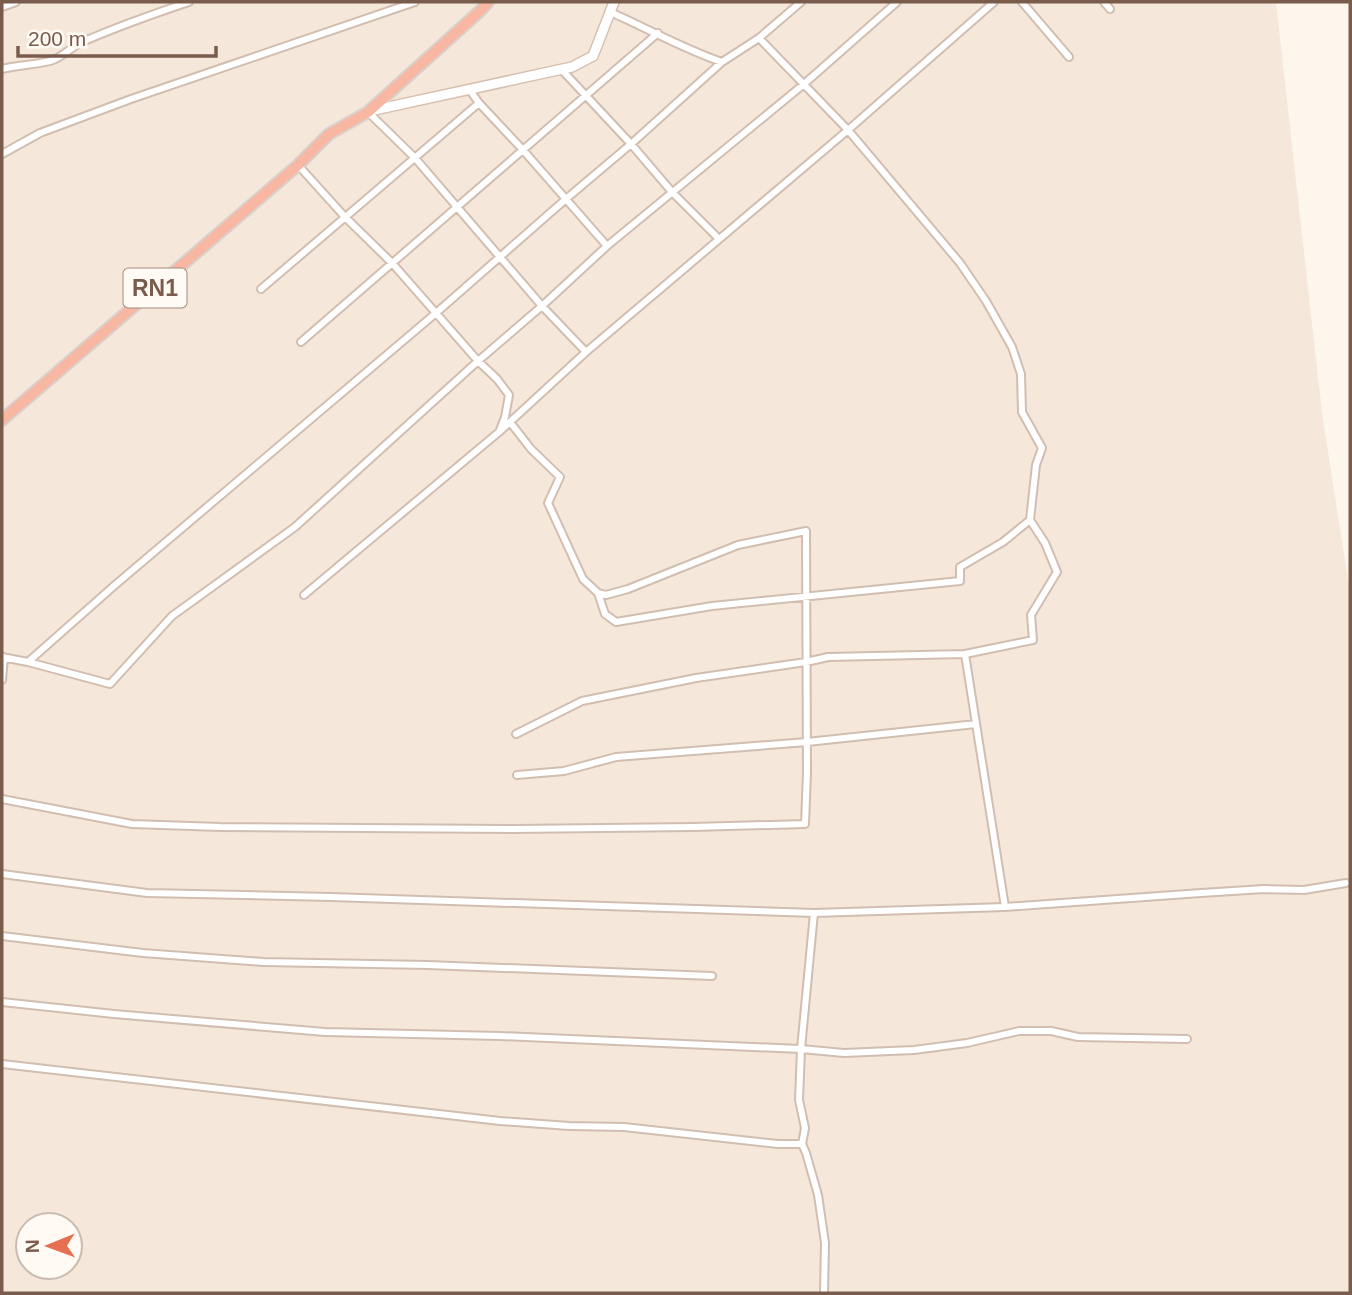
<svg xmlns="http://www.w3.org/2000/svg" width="1352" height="1295" font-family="Arial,sans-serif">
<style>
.residential{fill:#f5e8da;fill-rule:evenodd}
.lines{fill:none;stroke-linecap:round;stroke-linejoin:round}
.street-casing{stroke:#d1beb0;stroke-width:10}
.secondary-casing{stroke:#d6c0b0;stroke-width:12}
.highway-casing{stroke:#dad1cd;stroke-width:14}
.street{stroke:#fff;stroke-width:6}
.secondary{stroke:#fff;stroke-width:9}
.highway{stroke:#f7b7a3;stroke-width:10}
.labels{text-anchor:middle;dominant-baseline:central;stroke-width:6;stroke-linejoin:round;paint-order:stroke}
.shield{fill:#fffaf3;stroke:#a28b7f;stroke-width:2}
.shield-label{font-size:23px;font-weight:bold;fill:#7a5c4d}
</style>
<rect width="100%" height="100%" fill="#fdf6ec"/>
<path class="residential" d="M2 2H1276L1322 413 1350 593V1293H2ZM28 1225H70V1267H28Z"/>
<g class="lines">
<g class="street-casing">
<path id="street" d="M1022 2 1069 57
M1104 2 1110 9
M2 7 16 2
M610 12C647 28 683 49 722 62
M759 38 848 130 960 263 986 301 1012 347 1021 374 1022 412 1042 448 1036 465 1030 520 1045 543 1057 572 1031 615 1033 640 965 654
M2 69C18 65 34 65 50 61 62 58 71 47 82 42 117 27 153 14 189 2
M561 69 631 144 672 192 719 239
M469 89 479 103 523 150 607 246
M368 112 415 158 542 306 586 352
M2 154 40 133 131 99 415 2
M298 165 345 217 392 263 478 361 497 379 509 395 505 417 500 430
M261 289 479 103
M301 342 658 33
M510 422 531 449 560 477 548 503 583 579 598 593 605 614 616 622 712 606 960 581V567L1003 542 1030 520
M304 595 499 432 586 352 848 130 994 2
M2 657 28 662 110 684 172 616 295 527 478 361 542 306 607 246 804 84 897 2
M28 662 115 585 436 313 566 199 631 144 722 62 759 38 801 2
M2 680 4 657
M516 734 582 701 696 678 806 662 828 657 965 654 1005 907
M517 775 564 771 616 757 807 742 976 724
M2 799 132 824 220 827 513 829 693 827 805 824 807 772 806 531 738 545 628 589 606 595 598 593
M2 874 147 893 331 897 814 913 1005 907 1201 893 1264 889 1304 890 1346 883
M814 913 801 1049 799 1100 805 1128 802 1144 806 1153 818 1195 825 1243 824 1293
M2 936 143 953 263 962 428 965 712 976
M2 1002 114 1014 325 1032 500 1036 801 1049 844 1053 914 1050 967 1043 1019 1031H1051L1078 1037 1187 1039
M2 1064 500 1121 569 1126 624 1127 778 1144H802"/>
</g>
<g class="secondary-casing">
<path id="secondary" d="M370 111 572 67 593 56 614 2"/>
</g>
<g class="highway-casing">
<path id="highway" d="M2 420 298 165 329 134 368 112 481 10 488 2"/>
</g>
<use href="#street" class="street"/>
<use href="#secondary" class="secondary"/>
<use href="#highway" class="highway"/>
</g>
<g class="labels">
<rect class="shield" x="123.5" y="268.5" width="63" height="39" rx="5"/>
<g class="shield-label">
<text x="155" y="288">RN1</text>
</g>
</g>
<rect width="1352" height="1295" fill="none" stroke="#7a5c4d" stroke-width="7"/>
<g transform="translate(49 1246) rotate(269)"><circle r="33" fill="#fffaf3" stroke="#cabbb1" stroke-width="2"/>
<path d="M0-5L12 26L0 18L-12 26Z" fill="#e76f51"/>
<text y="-10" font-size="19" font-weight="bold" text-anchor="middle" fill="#7a5c4d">N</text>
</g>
<path d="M18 46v10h198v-10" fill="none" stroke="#7a5c4d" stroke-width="3.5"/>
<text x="28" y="46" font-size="21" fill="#7a5c4d" stroke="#fffaf3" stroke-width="5" paint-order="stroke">200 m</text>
</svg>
